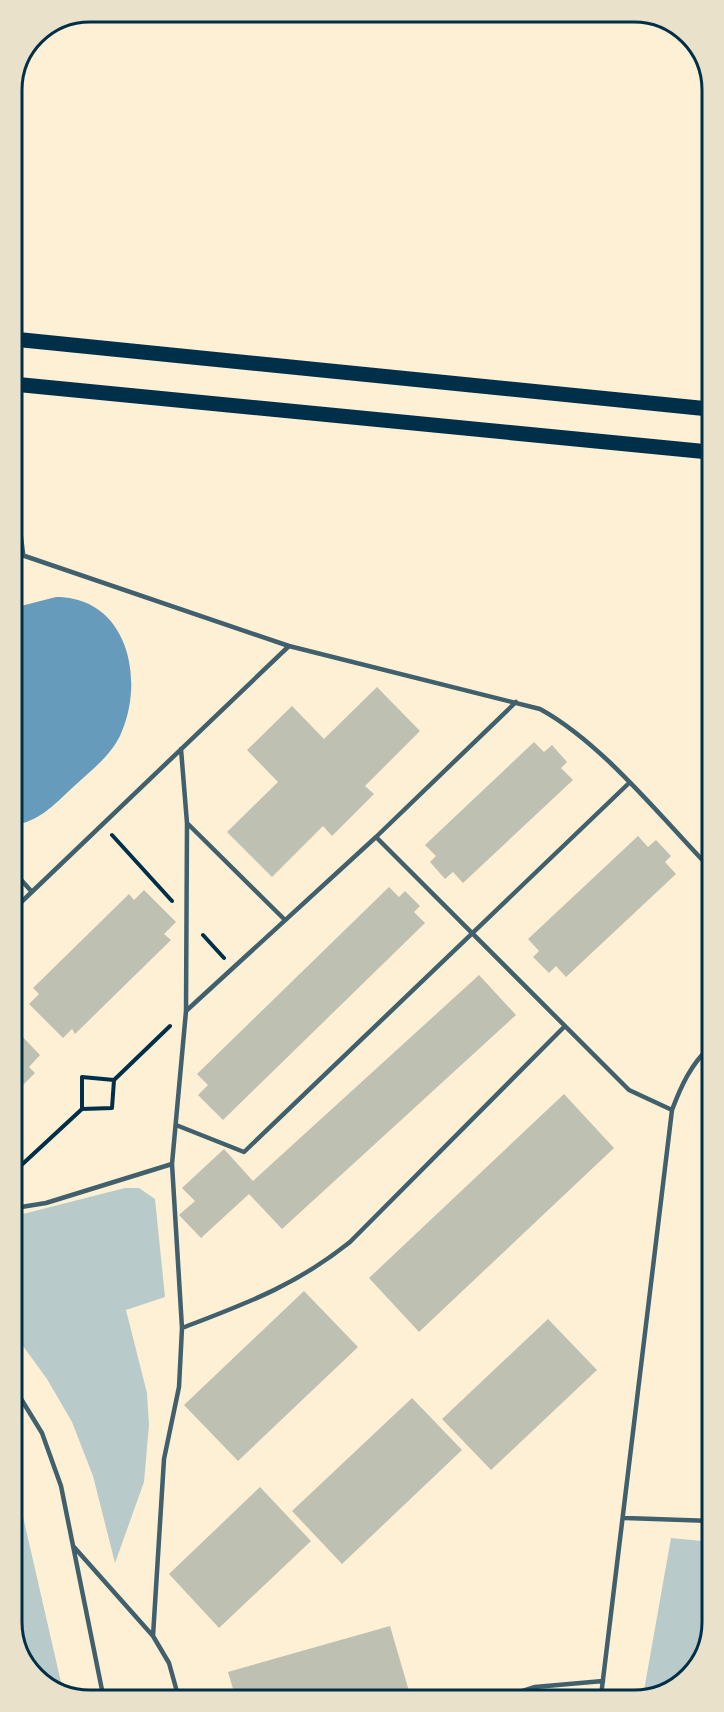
<svg xmlns="http://www.w3.org/2000/svg" width="724" height="1712" font-family="'Golos Text',sans-serif">
<style>
.green{fill:#b9caca}
.water{fill:#669bbc}
.building{fill:#bec0b2}
.lines{fill:none;stroke-linecap:round;stroke-linejoin:round}
.path{stroke:#003049;stroke-width:4}
.service{stroke:#3f606c;stroke-width:4.5}
.primary{stroke:#003049;stroke-width:15}
.rim{fill:none;stroke:#003049;stroke-width:3}
</style>
<rect width="100%" height="100%" fill="#fdf0d5"/>
<path class="green" d="M125 1188H139L155 1199 165 1297 126 1310 147 1393 149 1425 144 1482 115 1563 93 1476 72 1422 47 1379 15 1335V1216Z
M16 1486 63 1691 42 1684 16 1646Z
M671 1538 712 1542V1622L696 1669 658 1696H643Z"/>
<path class="water" d="M56 597C126 597 145 676 122 731 113 755 89 772 71 789 54 805 38 822 14 825L13 608Z"/>
<path class="building" d="M377 687 420 731 365 786 374 794 332 836 323 826 272 877 227 832 278 782 247 750 292 706 324 739Z
M534 742 544 752 552 745 567 762 561 768 573 780 463 883 453 872 445 879 430 862 436 856 425 845Z
M638 836 648 847 656 840 671 856 665 862 676 874 566 977 556 966 549 973 533 957 539 951 528 939Z
M389 887 399 897 405 891 420 906 414 912 425 923 223 1120 198 1095 208 1085 197 1074Z
M144 890 176 922 164 934 171 940 75 1034 72 1029 63 1038 29 1004 39 994 33 988 129 894 134 900Z
M479 975 516 1015 282 1229 249 1194 201 1238 179 1215 195 1201 182 1188 224 1149 253 1181Z
M15 1029 40 1055 29 1067 35 1073 15 1093Z
M564 1094 614 1148 419 1332 369 1278Z
M304 1291 358 1347 238 1461 184 1405Z
M548 1319 597 1370 491 1470 442 1419Z
M412 1398 462 1450 342 1564 292 1511Z
M260 1487 311 1541 219 1628 169 1574Z
M390 1626 411 1698 236 1699 228 1672Z"/>
<g class="lines">
<path class="path" d="M112 835 172 901
M203 935 224 958
M114 1080 170 1026
M15 1171 82 1109 112 1108 114 1080 82 1077V1109"/>
<path class="service" d="M13 475 23 553
M13 552 289 646
M187 823 285 920
M376 837 629 1090 672 1110
M14 872 32 892
M14 909 289 646 540 709C602 743 660 816 710 868
M186 1011 376 837 516 702
M176 1125 244 1152 628 784
M15 1208 46 1203 172 1164
M182 1328C247 1303 295 1286 350 1242L565 1026
M15 1389 42 1433 61 1486 104 1700
M625 1518 712 1521
M74 1547 153 1636 169 1663 179 1699
M153 1636 164 1459 179 1387 182 1328 172 1164 186 1011 187 823 181 749
M601 1696 672 1110C681 1086 691 1064 710 1047
M504 1697 535 1687 603 1681"/>
<path class="primary" d="M13 339 709 409
M13 384 709 452"/>
</g>
<path d="M0 0H724V1712H0ZM90 22H634A68 68 0 0 1 702 90V1622A68 68 0 0 1 634 1690H90A68 68 0 0 1 22 1622V90A68 68 0 0 1 90 22Z" fill="#e9e1ca" fill-rule="evenodd"/>
<path class="rim" d="M90 22H634A68 68 0 0 1 702 90V1622A68 68 0 0 1 634 1690H90A68 68 0 0 1 22 1622V90A68 68 0 0 1 90 22Z"/>
</svg>
